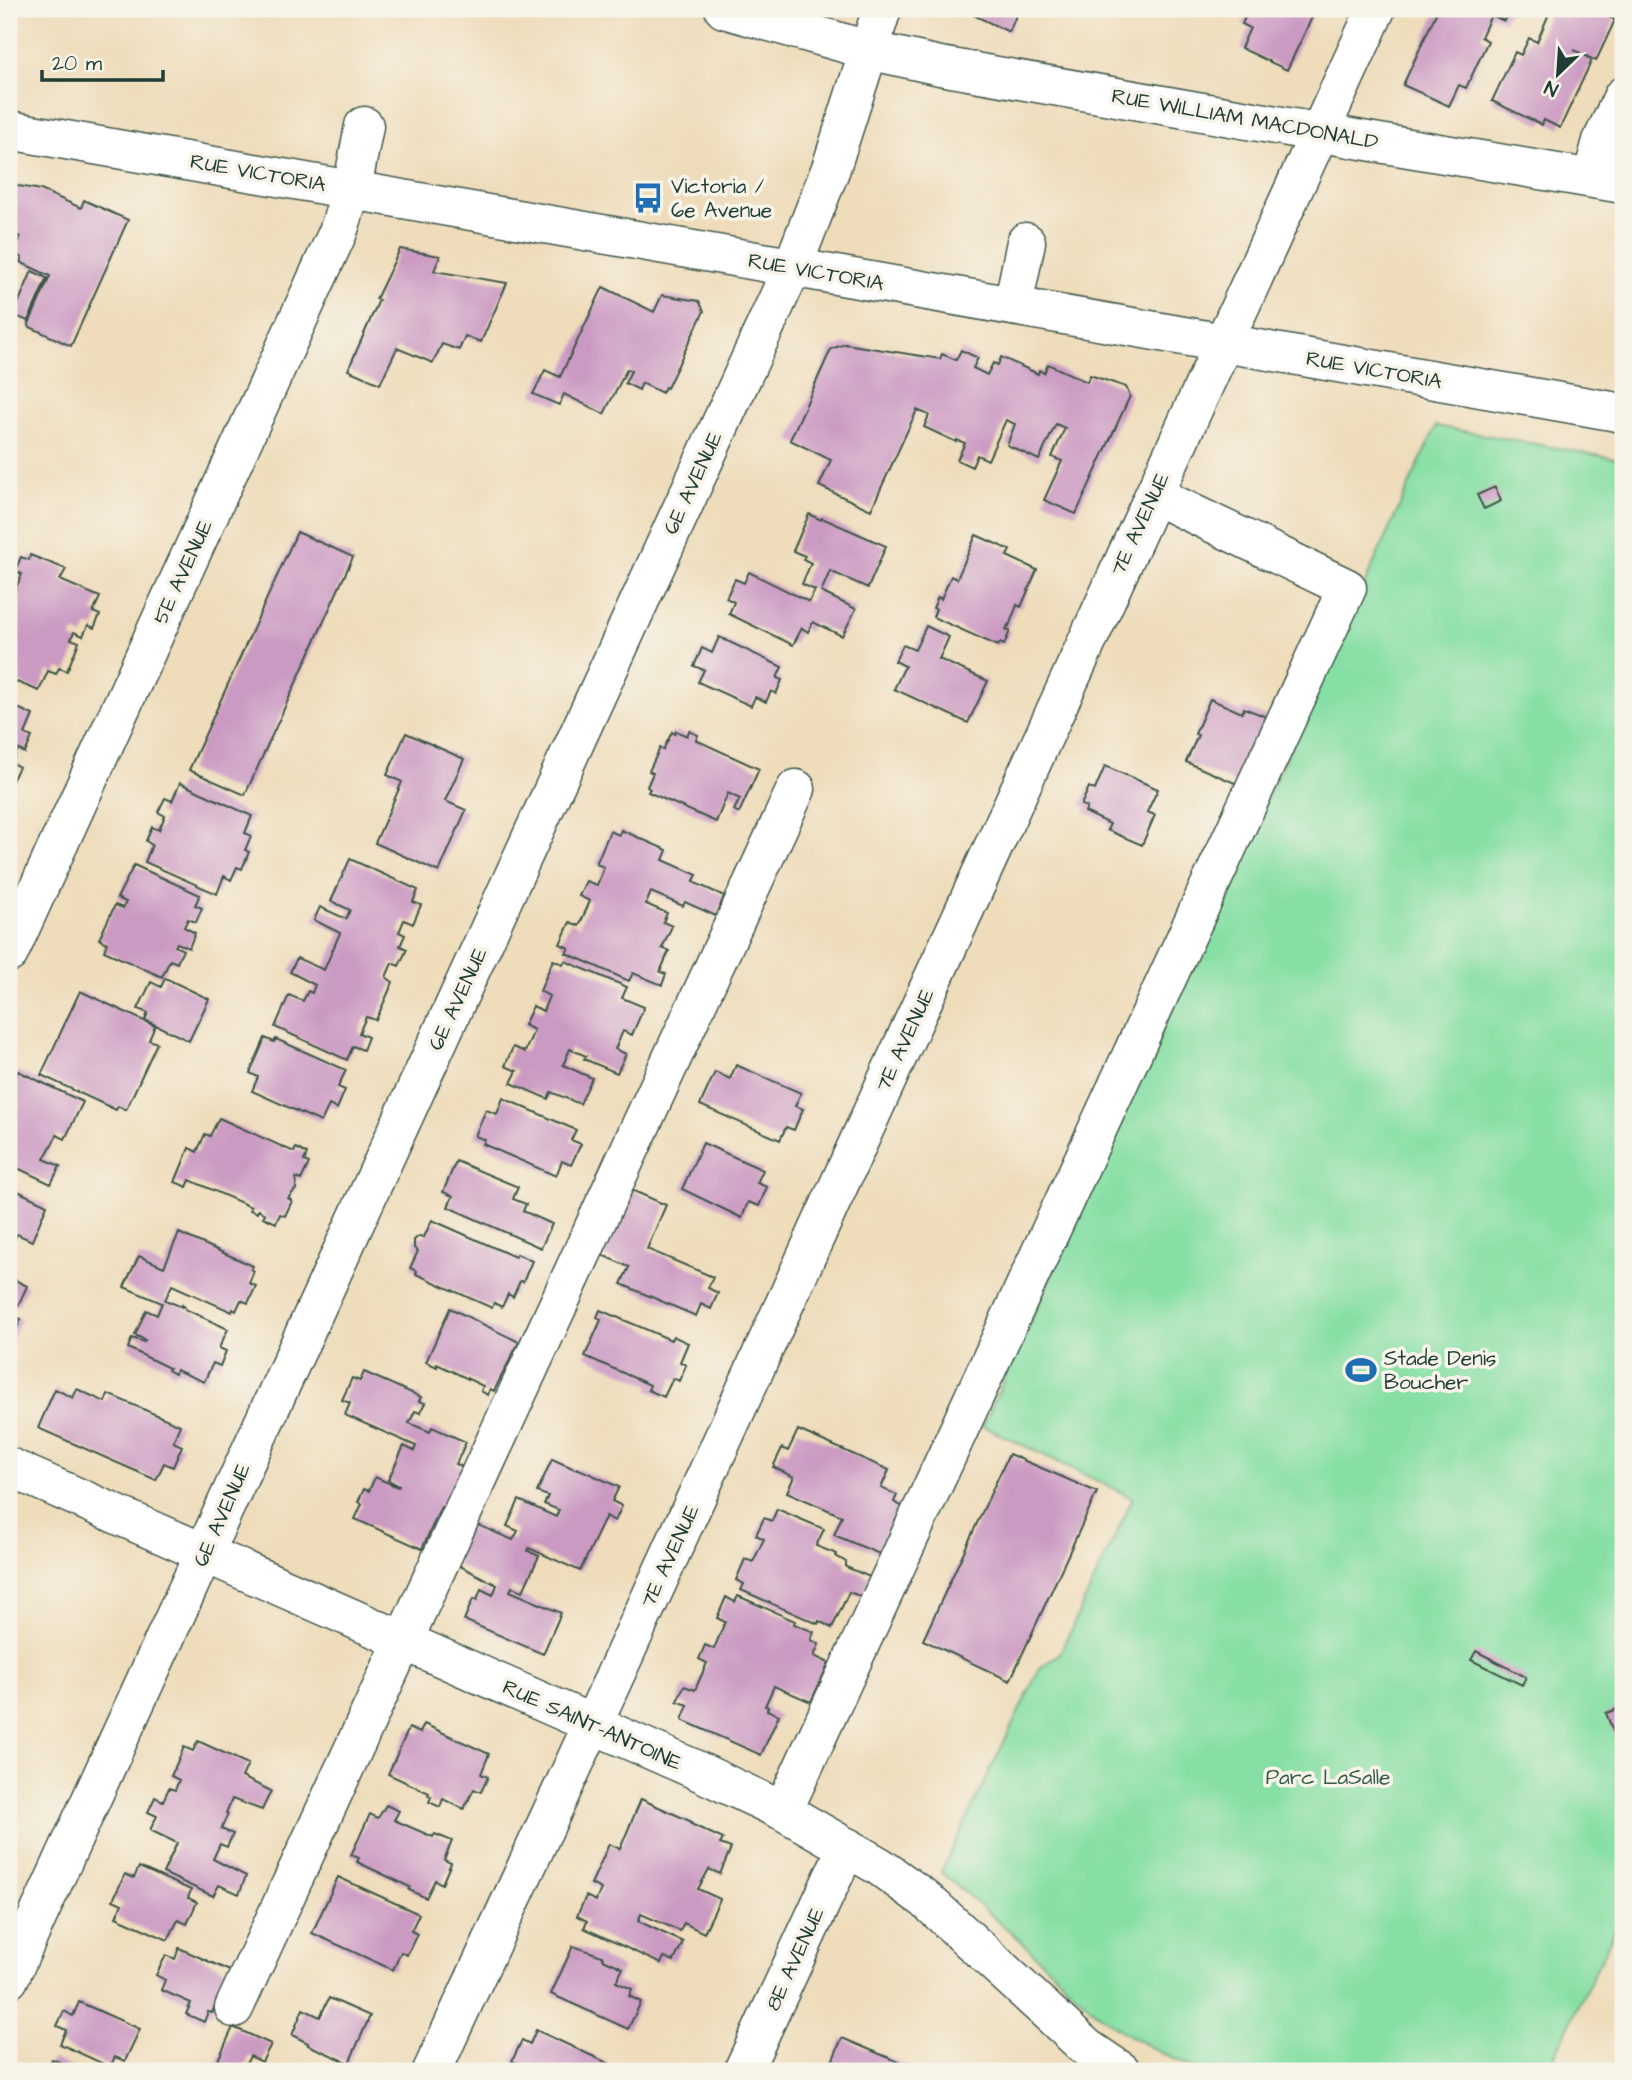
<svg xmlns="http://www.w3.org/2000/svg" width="1632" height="2080" font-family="'Architects Daughter',sans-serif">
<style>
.green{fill:#86dfa4;stroke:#528e6c;stroke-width:2}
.building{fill:#cb9ac2}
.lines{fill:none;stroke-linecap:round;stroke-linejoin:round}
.minor-casing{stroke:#3e5548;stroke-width:41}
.major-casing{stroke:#3e5548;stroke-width:41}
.minor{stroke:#fff;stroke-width:38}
.major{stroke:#fff;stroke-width:38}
.labels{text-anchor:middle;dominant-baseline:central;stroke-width:7;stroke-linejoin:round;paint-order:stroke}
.street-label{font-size:21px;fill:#1f3d34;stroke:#f7f3e8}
.poi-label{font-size:21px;fill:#1f3d34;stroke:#f7f3e8;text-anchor:start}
.park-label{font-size:21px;fill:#345d4a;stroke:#f7f3e8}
</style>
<rect width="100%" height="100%" fill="#f7f3e8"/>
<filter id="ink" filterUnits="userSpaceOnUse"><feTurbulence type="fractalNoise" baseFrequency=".0143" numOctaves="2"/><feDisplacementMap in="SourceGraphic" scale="14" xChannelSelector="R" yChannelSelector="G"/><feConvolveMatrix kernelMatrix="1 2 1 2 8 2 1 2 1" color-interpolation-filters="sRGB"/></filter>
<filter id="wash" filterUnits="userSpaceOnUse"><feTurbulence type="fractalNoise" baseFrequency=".00686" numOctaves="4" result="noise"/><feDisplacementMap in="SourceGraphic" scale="28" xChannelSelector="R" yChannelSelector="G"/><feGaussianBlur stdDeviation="1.57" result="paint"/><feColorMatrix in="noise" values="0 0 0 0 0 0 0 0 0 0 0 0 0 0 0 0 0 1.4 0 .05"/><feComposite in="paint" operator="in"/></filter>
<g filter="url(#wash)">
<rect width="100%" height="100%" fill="#eedcba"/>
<path class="green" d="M1436 426 1623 460V1913L1547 2071H1200L1161 2053 1123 2032 1093 2010 1014 1935 941 1872 1040 1668 1060 1653 1133 1498 983 1426Z"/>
<g id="blocks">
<path class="building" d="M961 9H1019L1009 32Z
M1249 9H1316L1287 70 1241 48 1250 28 1242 24Z
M1438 9H1510L1504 21 1491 15 1481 37 1488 41 1466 88 1459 85 1449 106 1403 85Z
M1551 9H1592L1615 20 1596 61 1574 50 1592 60 1560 128 1544 120 1542 125 1492 101 1515 52 1521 55 1529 38 1537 42Z
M13 185 41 190 81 208 84 200 128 220 71 346 28 326 50 276 20 262 22 258 13 253 20 237 9 232V192Z
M400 249 440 256 434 271 507 283 481 342 465 336 459 350 442 344 433 363 397 348 380 384 348 370 379 300 376 299Z
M32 271 47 278 28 321 13 315Z
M603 287 654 312 662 295 699 301 704 311 667 388 665 387 662 393 642 383 639 390 625 383 631 371 627 369 604 414 564 394 559 405 533 394 545 370 560 377Z
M845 344 940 359 942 354 956 360 961 350 978 358 973 368 987 375 993 363 998 365 1001 357 1038 374 1039 370 1044 373 1048 364 1087 382 1090 375 1126 387 1130 396 1076 514 1044 500 1062 461 1052 457 1065 428 1056 424 1039 460 1007 445 1015 424 1006 420 988 460 977 455 972 467 957 460 965 443 957 440 956 442 924 427 929 415 917 410 871 510 819 486 831 460 790 440 831 349Z
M1495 487 1501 501 1484 509 1477 495Z
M809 514 821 520 822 518 886 546 868 588 830 571 821 592 856 609 842 636 813 622 808 632 802 628 793 645 729 614 734 602 726 598 735 579 744 583 749 572 809 602 815 590 802 584 811 563 803 559 805 556 793 551Z
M297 532 353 557 245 795 189 770Z
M976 535 1010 550 1007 556 1037 570 1021 607 1017 605 1009 626 1008 625 1006 630 1010 631 1004 645 1000 643 998 646 933 617 936 609 933 608 938 597 941 599 951 576 957 579Z
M30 555 66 569 60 580 100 597 93 612 100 615 94 628 88 625 83 636 74 632 71 639 79 642 67 671 59 668 56 674 48 671 39 691 9 679V604L22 574 15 571 21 557 29 560Z
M926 626 949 637 939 659 988 681 968 723 894 689 905 666 895 661 903 645 915 650Z
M719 637 782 667 777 678 782 680 776 694 771 691 766 702 755 697 751 706 698 682 704 670 694 666 702 648 712 653Z
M1210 699 1242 713 1244 708 1267 717 1237 784 1186 762 1198 735 1195 734Z
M9 704 33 715 25 734 32 737 25 753 18 749 12 763 19 767 12 781 9 780Z
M676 731 687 736 689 731 698 735 696 740 759 769 739 813 734 810 740 799 728 793 716 822 648 792 650 789 647 787 653 773 649 771 660 748 663 750 672 732 675 734Z
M406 733 464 759 445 801 466 810 439 872 375 843 402 782 387 775Z
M1105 766 1158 789 1147 812 1155 815 1142 845 1107 830 1110 824 1085 812 1087 807 1081 805 1089 787 1095 790Z
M180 783 252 816 245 833 251 836 245 850 249 852 242 869 237 867 231 880 224 876 217 894 145 862 152 845 146 841 152 827 159 830 165 816 158 812 165 798 172 801Z
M621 830 667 850 663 860 697 875 693 882 724 896 716 916 685 902 683 906 651 892 646 904 667 913 663 922 672 926 662 948 669 951 660 972 666 974 662 985 633 973 629 981 566 953 569 948 560 944 570 922 579 926 590 901 579 896 586 881 597 885 604 867 596 864 610 831 619 835Z
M350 859 418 890 413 902 421 905 413 924 404 920 399 932 405 935 400 946 407 949 399 966 392 963 386 977 393 982 376 1020 366 1017 359 1033 368 1037 363 1050 353 1046 347 1060 275 1027 289 995 303 1001 308 991 312 993 315 985 290 972 297 958 324 970 340 933 314 920 320 907 346 919 350 910 331 901Z
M134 865 200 895 195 905 202 908 196 922 188 919 184 927 195 933 189 948 177 943 175 946 183 950 177 963 170 960 162 977 104 951 107 943 99 939 115 905 123 908 126 902 117 898Z
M553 960 563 964 565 961 627 987 622 998 644 1007 632 1035 623 1031 615 1049 626 1054 617 1073 584 1059 586 1056 570 1049 563 1065 592 1078 580 1104 551 1092 548 1099 511 1083 517 1071 505 1066 513 1047 525 1052 534 1030 524 1025 533 1006 543 1011 549 996 540 991Z
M165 978 209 999 189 1041 145 1020 148 1013 138 1009 151 982 161 987Z
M80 991 155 1026 149 1040 157 1043 126 1110 118 1106 116 1110 41 1075Z
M265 1038 274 1042 276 1039 346 1070 338 1087 345 1090 337 1109 329 1105 321 1122 252 1091 258 1077 250 1073Z
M736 1065 801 1093 795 1106 803 1109 794 1130 786 1127 780 1140 700 1105 715 1072 730 1079Z
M18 1071 83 1102 65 1139 57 1135 44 1159 60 1166 51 1184 9 1164V1089Z
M503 1098 576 1130 571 1140 581 1144 571 1165 562 1161 556 1176 483 1144 485 1140 475 1136 486 1110 497 1114Z
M219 1118 294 1152 296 1148 307 1154 304 1161 309 1163 301 1180 296 1178V1189L288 1198 292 1201 285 1216 280 1214 276 1223 263 1217 265 1214 258 1210 257 1213 250 1210 251 1207 190 1180 187 1187 175 1182 189 1148 197 1152 205 1134 210 1136Z
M703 1143 763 1170 757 1183 767 1187 759 1206 748 1202 742 1218 682 1189Z
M456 1161 518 1187 513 1199 526 1204 523 1211 552 1224 541 1248 448 1207 453 1196 443 1192Z
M620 1185 666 1205 647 1249 713 1277 708 1288 718 1293 711 1309 701 1304 696 1316 621 1284 629 1267 591 1250Z
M9 1187 47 1205 32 1241 17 1234 14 1240 9 1238Z
M432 1220 515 1257 517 1254 532 1261 523 1282 520 1281 513 1297 508 1294 502 1307 494 1303 492 1308 416 1274 417 1271 410 1268 418 1251 414 1248V1240L419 1236 424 1237Z
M179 1233 253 1266 251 1269 254 1271 249 1283 256 1286 248 1303 241 1300 236 1311 233 1309 232 1312 172 1285 165 1300 182 1307V1305L185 1307V1309L228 1329 219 1348 226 1351 220 1366 213 1363 204 1382 176 1370 175 1374 168 1370 169 1368 128 1348 132 1338 144 1342 145 1340 135 1335 146 1310 157 1315 162 1303 124 1287 139 1256 164 1267Z
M9 1277 27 1286 18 1306 14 1305 11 1311 9 1310Z
M450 1308 519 1342 494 1391 490 1389 488 1395 481 1391 483 1386 437 1364V1367L426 1362Z
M600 1310 671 1340 673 1336 688 1343 680 1362 686 1365 679 1381 673 1378 664 1397 648 1390 650 1385 585 1356 601 1320 597 1317Z
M9 1314 21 1319 9 1346Z
M364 1372 421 1397 419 1401 425 1403 420 1413 415 1411 409 1423 430 1432 432 1427 466 1442 456 1464 465 1468 447 1509 441 1507 422 1549 355 1519 362 1504 358 1502 364 1489 369 1491 375 1477 398 1487 399 1486 388 1480 404 1446 414 1451 416 1446 345 1415 350 1403 342 1400 352 1378 360 1381Z
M55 1389 73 1398 77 1389 105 1402 108 1394 180 1425 173 1442 182 1446 173 1467 164 1463 156 1480 38 1428Z
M798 1430 889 1470 881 1488 897 1495 894 1502 903 1507 882 1555 834 1535 842 1516 787 1492 794 1477 773 1467 782 1448 788 1451Z
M1009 1454 1097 1492 1010 1681 923 1640Z
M552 1459 577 1470V1468L619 1487 612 1501 622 1506 615 1521 606 1516 580 1571 529 1548 528 1551 539 1556 523 1591 512 1587 510 1591 561 1613 543 1654 464 1620 473 1599 477 1600 481 1589 493 1595 497 1585 458 1565 462 1518 513 1540 518 1531 507 1526 519 1500 556 1517 559 1510 544 1504 548 1496 537 1492Z
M777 1509 824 1529 816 1546 837 1554 836 1556 846 1562V1567L870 1577 862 1597 849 1592 832 1628 819 1621 818 1624 741 1590 744 1584 736 1580 745 1559 753 1562 764 1539 756 1535 764 1518 772 1521Z
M738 1596 795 1621 794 1624 814 1632 811 1640 819 1644 814 1656 829 1663 811 1702 774 1686 765 1706 768 1707 767 1710 779 1715 761 1755 682 1720 688 1705 677 1701 684 1686 695 1690 707 1663 699 1659 705 1645 714 1649 725 1622 717 1618 726 1597 735 1602Z
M1476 1651 1526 1677 1522 1685 1471 1660Z
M1623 1707V1733L1615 1736 1606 1713Z
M424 1724 489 1754 481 1774 488 1777 481 1792 474 1789 464 1809 443 1799 440 1807 429 1802 431 1797 428 1795 429 1793 388 1774 409 1728 420 1733Z
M198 1741 248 1764 242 1777 271 1791 262 1810 232 1799 226 1813 228 1814 221 1829 233 1834 227 1847 220 1844 213 1859 246 1876 239 1894 219 1885 213 1896 163 1873 177 1843 150 1830 157 1816 148 1812 155 1797 163 1801 169 1788 175 1790 179 1780 171 1776 184 1747 193 1751Z
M641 1799 692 1822 691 1824 723 1839 720 1844 731 1848 720 1874 709 1869 698 1889 720 1899 704 1933 684 1923 680 1931 641 1914 638 1921 683 1942 674 1961 664 1957 661 1964 584 1928 587 1921 577 1916 586 1896 596 1901 601 1889 591 1884 609 1844 620 1849Z
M386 1805 399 1811 394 1820 433 1837 435 1834 452 1841 444 1860 451 1863 442 1884 435 1880 426 1898 409 1890 410 1887 357 1862 359 1858 351 1855 370 1814 378 1818Z
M139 1867 191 1890 188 1898 197 1902 187 1924 178 1920 168 1940 116 1917 122 1904 113 1900 125 1874 134 1878Z
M338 1877 419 1914 411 1931 417 1934 407 1955 401 1952 393 1970 312 1933Z
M573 1946 602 1956 603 1959 623 1968 616 1982 632 1989 629 1996 641 2002 628 2029 551 1994Z
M179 1948 230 1971 212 2013 208 2012 204 2022 186 2014 191 2003 161 1990 165 1980 156 1975 166 1955 175 1959Z
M329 1998 370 2016 349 2063 308 2045V2043L292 2035 303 2009 320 2017Z
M79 2002 140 2029 125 2061 115 2057 110 2067 60 2044 66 2030 57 2026 64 2011 73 2016Z
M233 2027 271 2044 262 2062 250 2056 243 2071H213Z
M536 2030 612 2065 610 2069 614 2071H517L520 2065 512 2061 522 2040 530 2044Z
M842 2038 920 2071H828Z
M52 2059 80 2071H33L36 2066 47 2071Z"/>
</g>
</g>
<g filter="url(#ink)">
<use href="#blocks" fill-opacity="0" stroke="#3e5548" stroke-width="2"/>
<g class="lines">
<g class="minor-casing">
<path id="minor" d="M724 9 868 50 940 66 1379 143 1623 184
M1592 178 1602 141 1623 96
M1013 306 1026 242
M9 953 338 232 352 189 364 126
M9 1467 692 1768 783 1811 879 1866 925 1899 1087 2048 1121 2071
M783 1811 1347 588 1154 495
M9 1979 792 268 831 168 882 9
M234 2008 796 789
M432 2071 606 1695 1376 9
M743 2071 847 1847"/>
</g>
<g class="major-casing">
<path id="major" d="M9 130 1623 413"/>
</g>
<use href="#minor" class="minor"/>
<use href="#major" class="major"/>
</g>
</g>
<defs>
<g id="bus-bare" transform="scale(2.415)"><path d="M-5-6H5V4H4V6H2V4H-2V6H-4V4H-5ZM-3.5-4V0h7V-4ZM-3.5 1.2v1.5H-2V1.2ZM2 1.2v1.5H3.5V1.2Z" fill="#1f6fb2" stroke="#f7f3e8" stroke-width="2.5" paint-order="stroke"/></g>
<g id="stadium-bare" transform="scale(2.415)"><path d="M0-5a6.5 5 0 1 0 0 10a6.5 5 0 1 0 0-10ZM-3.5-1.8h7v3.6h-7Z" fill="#1f6fb2" stroke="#f7f3e8" stroke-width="2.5" paint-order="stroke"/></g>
</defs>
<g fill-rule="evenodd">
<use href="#bus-bare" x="648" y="198"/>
<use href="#stadium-bare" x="1361" y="1370"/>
</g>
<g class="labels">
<g class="street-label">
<text transform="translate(1245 119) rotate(10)">RUE WILLIAM MACDONALD</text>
<text transform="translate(258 173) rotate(10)">RUE VICTORIA</text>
<text transform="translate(816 272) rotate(10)">RUE VICTORIA</text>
<text transform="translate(1374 370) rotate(10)">RUE VICTORIA</text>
<text transform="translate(693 483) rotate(-65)">6E AVENUE</text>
<text transform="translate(1140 524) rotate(-65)">7E AVENUE</text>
<text transform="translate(183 572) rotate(-65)">5E AVENUE</text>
<text transform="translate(458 999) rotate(-65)">6E AVENUE</text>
<text transform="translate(905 1040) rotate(-65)">7E AVENUE</text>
<text transform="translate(222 1515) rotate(-66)">6E AVENUE</text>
<text transform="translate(670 1556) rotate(-65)">7E AVENUE</text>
<text transform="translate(592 1725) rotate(24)">RUE SAINT-ANTOINE</text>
<text transform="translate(795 1959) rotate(-65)">8E AVENUE</text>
</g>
<g class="poi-label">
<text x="671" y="186">Victoria /<tspan x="671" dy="24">6e Avenue</tspan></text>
<text x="1384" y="1358">Stade Denis<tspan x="1384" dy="24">Boucher</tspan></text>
</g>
<g class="park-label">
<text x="1328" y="1777">Parc LaSalle</text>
</g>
</g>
<rect width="1632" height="2080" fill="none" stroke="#f7f3e8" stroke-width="35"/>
<g transform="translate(1558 74) rotate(205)" stroke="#f7f3e8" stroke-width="5" paint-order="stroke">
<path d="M0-5L12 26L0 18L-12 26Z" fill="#1f3d34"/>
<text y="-10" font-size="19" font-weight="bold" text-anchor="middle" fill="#1f3d34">N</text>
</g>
<path d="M42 70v10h121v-10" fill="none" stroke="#1f3d34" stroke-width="3.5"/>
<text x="52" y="70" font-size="21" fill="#1f3d34" stroke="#f7f3e8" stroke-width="5" paint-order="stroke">20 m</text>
</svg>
